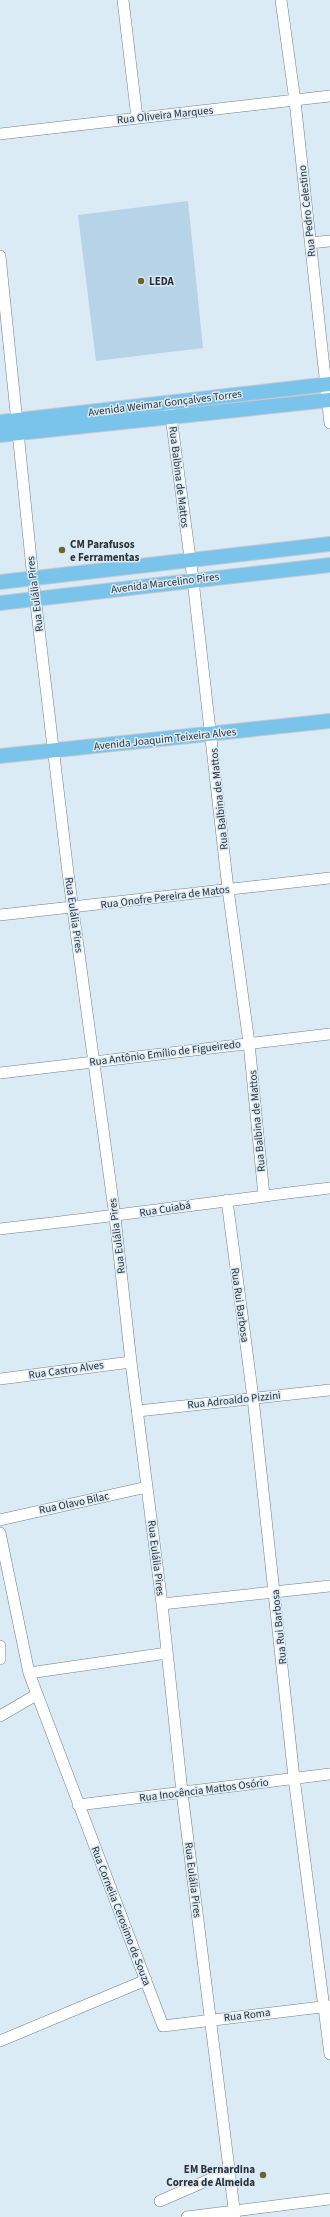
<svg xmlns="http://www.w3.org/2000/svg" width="330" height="2217" font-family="'Source Sans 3',sans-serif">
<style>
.green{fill:#b6d3e8}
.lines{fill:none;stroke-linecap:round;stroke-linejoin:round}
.minor-casing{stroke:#717f89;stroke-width:12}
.major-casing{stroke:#c8c9cb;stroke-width:16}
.minor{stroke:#fff;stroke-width:11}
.major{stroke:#7ac3ea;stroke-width:14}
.poi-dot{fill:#6a6430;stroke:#dbebf6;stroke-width:1.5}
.labels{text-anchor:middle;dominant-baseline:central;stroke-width:3;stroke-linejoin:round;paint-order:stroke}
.street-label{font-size:11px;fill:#2b3136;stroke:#dbebf6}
.poi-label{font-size:11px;font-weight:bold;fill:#2b3136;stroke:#dbebf6;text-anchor:start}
</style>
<rect width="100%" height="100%" fill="#dbebf6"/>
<path class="green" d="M188 201 203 348 96 361 78 215Z"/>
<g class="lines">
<g class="minor-casing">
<path id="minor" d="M123 0 137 118
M281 0 295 101 330 423
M0 134 330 96
M310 243 330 241
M0 256 33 579 68 873 115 1217 131 1362 162 1604 182 1792 235 2217
M170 409 193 580 228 889 249 1043 264 1196
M0 915 330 878
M0 1073 330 1034
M227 1200 253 1398 294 1778 330 2054
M0 1229C110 1217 220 1201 330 1188
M0 1379 131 1362
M138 1411 330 1390
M0 1520 147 1487
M0 1533 29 1673 163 2026 330 2006
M162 1604 330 1586
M0 1646V1659
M29 1673 167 1653
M0 1716 36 1695
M78 1805 330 1774
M0 2041 146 1980
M160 2201 229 2171
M187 2217 330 2199"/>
</g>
<g class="major-casing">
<path id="major" d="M0 422 330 384
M0 435 330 400
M0 582 330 544
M0 603 330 565
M0 756 330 721"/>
</g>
<use href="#minor" class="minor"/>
<use href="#major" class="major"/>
</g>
<g class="poi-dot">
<circle cx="141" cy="281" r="4"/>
<circle cx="62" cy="550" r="4"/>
<circle cx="263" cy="2175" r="4"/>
</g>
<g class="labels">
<g class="street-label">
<text transform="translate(165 115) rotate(-6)">Rua Oliveira Marques</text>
<text transform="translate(307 211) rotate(-96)">Rua Pedro Celestino</text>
<text transform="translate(165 403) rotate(-7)">Avenida Weimar Gonçalves Torres</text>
<text transform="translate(179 477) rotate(83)">Rua Balbina de Mattos</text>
<text transform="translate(165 583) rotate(-7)">Avenida Marcelino Pires</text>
<text transform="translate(35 594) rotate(-97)">Rua Eulália Pires</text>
<text transform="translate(165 739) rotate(-6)">Avenida Joaquim Teixeira Alves</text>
<text transform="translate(219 799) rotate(-96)">Rua Balbina de Mattos</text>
<text transform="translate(165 897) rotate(-7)">Rua Onofre Pereira de Matos</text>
<text transform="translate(74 915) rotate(82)">Rua Eulália Pires</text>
<text transform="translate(165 1053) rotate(-7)">Rua Antônio Emílio de Figueiredo</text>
<text transform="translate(257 1121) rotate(-95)">Rua Balbina de Mattos</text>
<text transform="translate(165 1209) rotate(-9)">Rua Cuiabá</text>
<text transform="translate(117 1236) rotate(-97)">Rua Eulália Pires</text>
<text transform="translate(240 1305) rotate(82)">Rua Rui Barbosa</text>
<text transform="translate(66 1370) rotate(-8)">Rua Castro Alves</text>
<text transform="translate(234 1400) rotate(-6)">Rua Adroaldo Pizzini</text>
<text transform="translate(74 1503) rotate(-12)">Rua Olavo Bilac</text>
<text transform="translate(156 1558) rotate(83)">Rua Eulália Pires</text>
<text transform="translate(279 1627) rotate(-96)">Rua Rui Barbosa</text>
<text transform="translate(204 1790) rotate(-7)">Rua Inocência Mattos Osório</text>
<text transform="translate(193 1880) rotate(83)">Rua Eulália Pires</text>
<text transform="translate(121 1916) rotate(69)">Rua Cornelia Cerosimo de Souza</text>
<text transform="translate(247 2015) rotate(-7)">Rua Roma</text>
</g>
<g class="poi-label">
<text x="149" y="281">LEDA</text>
<text x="70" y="544">CM Parafusos<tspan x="70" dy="13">e Ferramentas</tspan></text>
<text x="255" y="2169" text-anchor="end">EM Bernardina<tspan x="255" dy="13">Correa de Almeida</tspan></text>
</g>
</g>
</svg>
